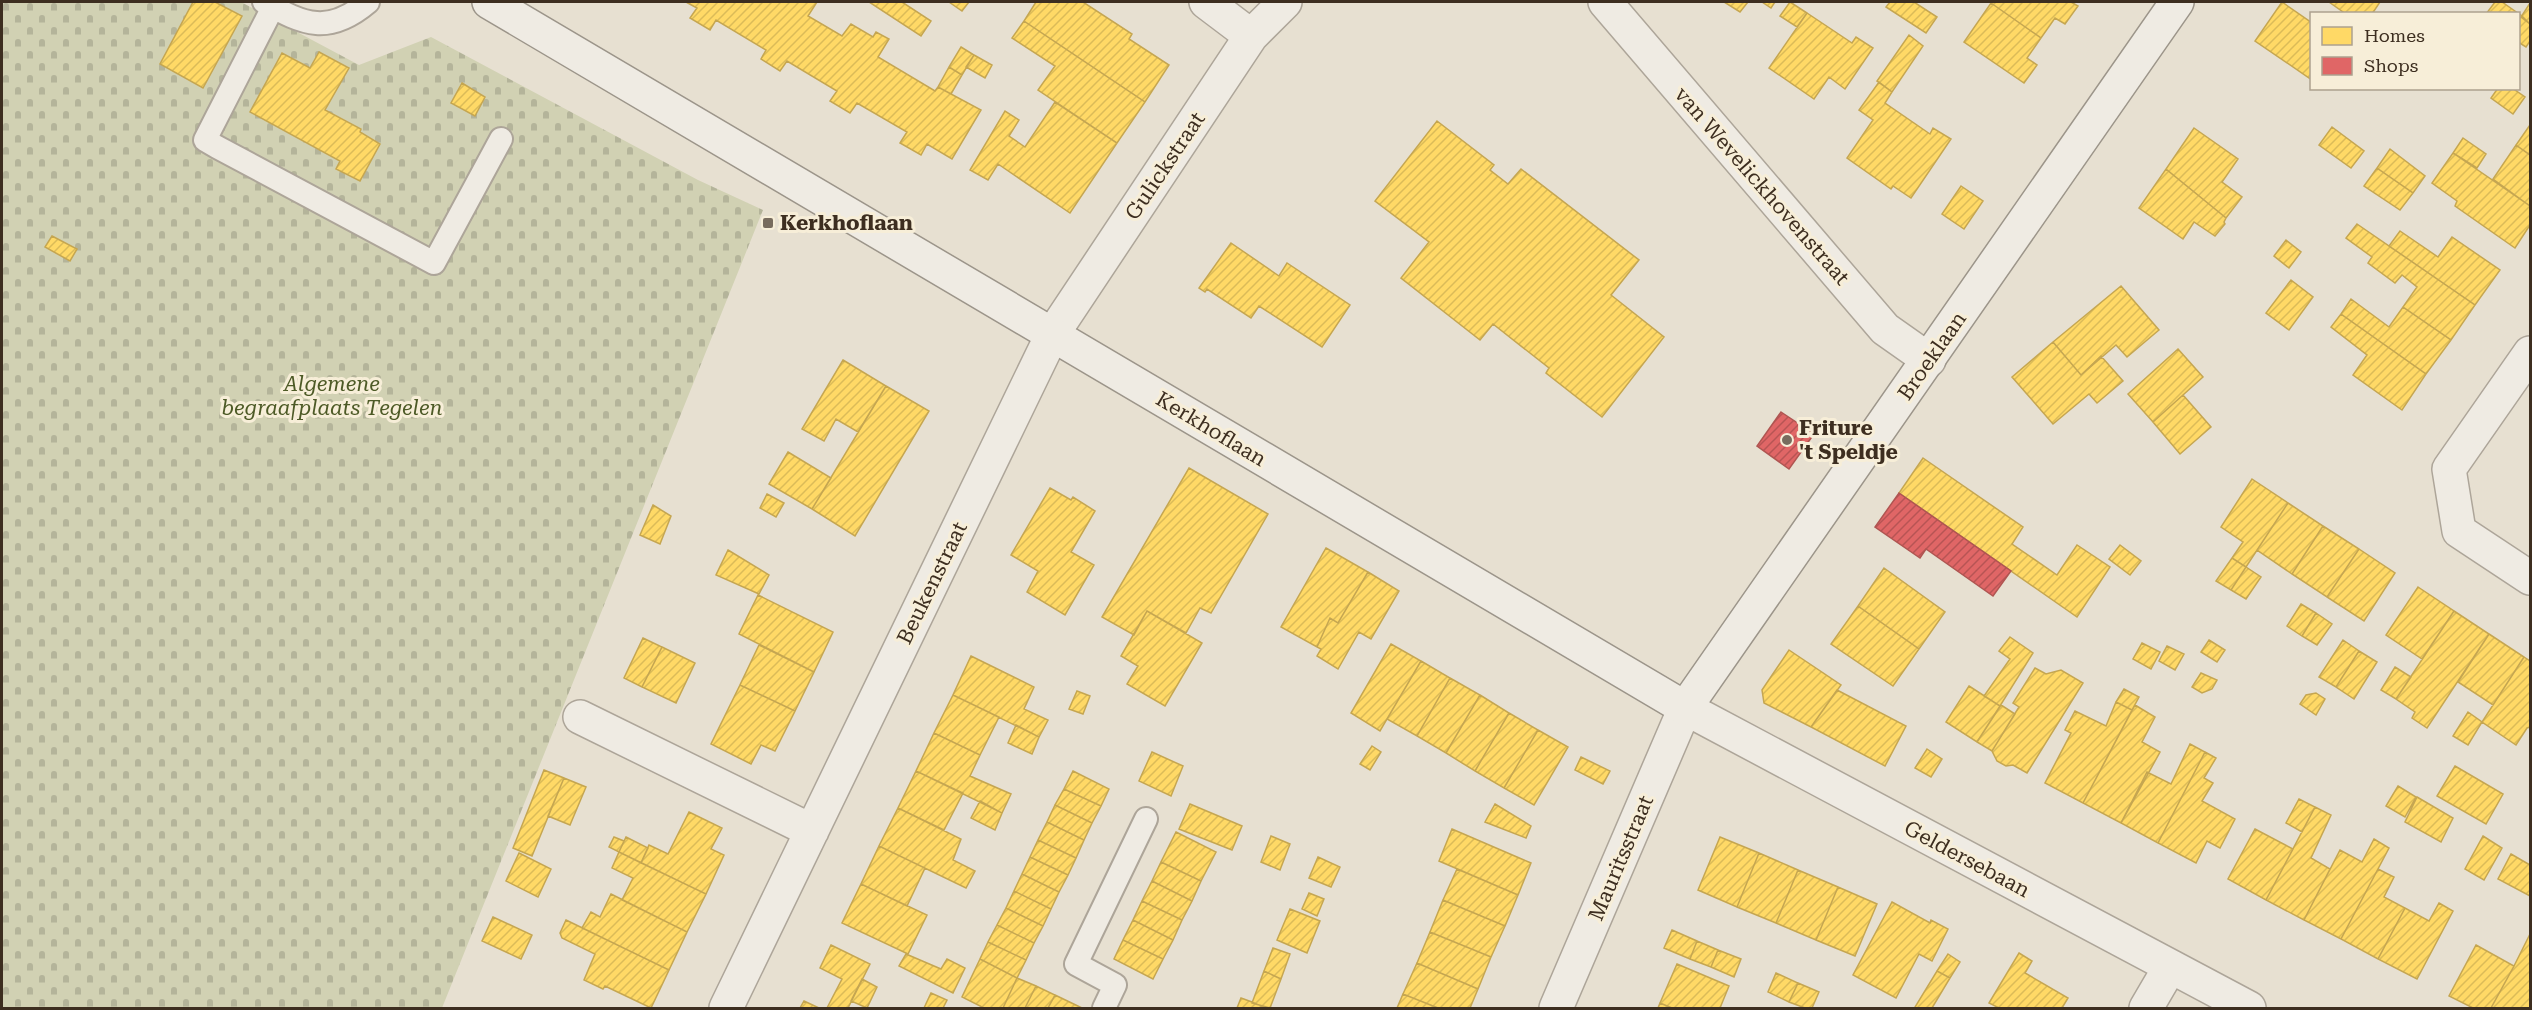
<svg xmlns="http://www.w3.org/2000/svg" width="2532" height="1010" font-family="'Roboto Serif',serif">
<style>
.cemetery{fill:url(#cemetery-stones)}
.homes{fill:url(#homes-hatch);stroke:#c5a651;stroke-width:1.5}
.shops{fill:url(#shops-hatch);stroke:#af5551;stroke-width:1.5}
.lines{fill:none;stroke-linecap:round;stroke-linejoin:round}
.lane-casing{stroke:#ada599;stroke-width:26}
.street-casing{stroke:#ada599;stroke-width:36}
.secondary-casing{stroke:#9c958a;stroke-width:36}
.lane{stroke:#efebe3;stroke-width:22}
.street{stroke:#efebe3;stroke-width:33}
.secondary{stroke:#efebe3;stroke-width:33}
.poi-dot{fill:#786c5e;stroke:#f7eed8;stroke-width:2}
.labels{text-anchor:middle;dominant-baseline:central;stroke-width:6;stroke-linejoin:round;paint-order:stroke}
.street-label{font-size:21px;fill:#3d2e20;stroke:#f7eed8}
.poi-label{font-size:21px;font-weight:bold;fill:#3d2e20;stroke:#f7eed8;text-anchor:start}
.park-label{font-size:21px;font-style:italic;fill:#4d5a26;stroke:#f7eed8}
</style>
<defs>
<pattern id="cemetery-stones" width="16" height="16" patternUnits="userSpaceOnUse" patternTransform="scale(1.5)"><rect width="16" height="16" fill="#d1d1b3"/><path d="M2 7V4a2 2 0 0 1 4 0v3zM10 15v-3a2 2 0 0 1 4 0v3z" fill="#b4b49a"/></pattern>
<pattern id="homes-hatch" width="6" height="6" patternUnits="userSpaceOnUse" patternTransform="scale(1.5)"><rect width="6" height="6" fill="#ffd966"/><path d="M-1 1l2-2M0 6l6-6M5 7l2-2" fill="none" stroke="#dbbb58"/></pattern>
<pattern id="shops-hatch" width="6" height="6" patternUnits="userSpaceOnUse" patternTransform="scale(1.5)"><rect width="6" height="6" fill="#e06666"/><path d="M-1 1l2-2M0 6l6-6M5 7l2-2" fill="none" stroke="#b75454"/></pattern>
</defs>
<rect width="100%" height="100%" fill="#e7e0d1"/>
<path class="cemetery" d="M2 2H241L359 65 431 37 698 180 763 210 442 1008H2Z"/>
<path class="homes" d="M193 2H215L242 16 203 88 160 64Z
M686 2H817L808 16 842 36 851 24 873 37 876 32 889 39 878 57 935 91 938 87 981 110 952 159 927 144 921 155 900 143 907 132 857 103 850 113 830 101 837 91 787 61 780 71 761 59 766 50 716 20 710 30 690 18 697 8Z
M869 2H902L931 21 921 36Z
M949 2H969L962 11Z
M1036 2H1083L1132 34 1129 39 1169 65 1145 102 1024 21Z
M1724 2H1748L1740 12Z
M1762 2H1775L1771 8Z
M1790 2 1807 13 1797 27 1780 16Z
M1890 2H1914L1937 17 1926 33 1886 7Z
M1992 2H2071L2078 6 2065 24 2055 18 2041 38 1991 3Z
M2282 2 2312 23V80L2255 41Z
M2329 2H2380L2372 14H2346Z
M2495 2H2502L2522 16 2530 24V41L2526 47 2518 42V14H2486Z
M1991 3 2041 38 2027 58 2037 65 2024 83 1964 42Z
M2530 3V24L2521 17Z
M1807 13 1852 43 1856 37 1873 48 1845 89 1829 77 1814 99 1769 68Z
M1024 21 1145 102 1117 143 1038 90 1055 66 1012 38Z
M1909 35 1923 46 1892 92 1877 81Z
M961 47 974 55 962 75 949 67Z
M319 52 349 68 325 110 361 129 360 132 380 144 360 181 336 169 340 161 250 112 282 53 310 68Z
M974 55 992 65 985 78 966 67Z
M949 67 962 75 951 94 938 87Z
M1879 82 1892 92 1885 103 1930 134 1933 128 1951 139 1911 198 1893 186 1891 189 1847 158 1873 120 1859 110Z
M462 83 485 97 475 116 451 103Z
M2498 88H2512L2525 97 2513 114 2491 98Z
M1055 102 1117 143 1070 213 998 164 988 180 970 170 1005 111 1019 120 1009 136 1025 147Z
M1437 121 1494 165 1490 170 1508 184 1521 169 1639 260 1611 295 1664 337 1602 417 1546 373 1549 368 1493 324 1480 340 1401 278 1429 242 1375 201Z
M2530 125V155L2516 145Z
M2332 127 2364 151 2351 168 2319 145Z
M2194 128 2238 159 2222 182 2242 197 2226 218 2166 169Z
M2463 138 2486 154 2477 168 2453 153Z
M2516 145 2530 155V206L2493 179Z
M2390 149 2425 176 2413 193 2377 168Z
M2453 153 2530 206V225L2515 248 2455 206 2457 201 2432 183Z
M2377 168 2413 193 2400 210 2364 186Z
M2166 169 2226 218 2224 222 2225 224 2215 236 2194 222 2183 239 2139 208Z
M1961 186 1983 201 1964 229 1942 214Z
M2357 224 2475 305 2451 340 2403 307 2417 287 2402 275 2395 283 2368 263 2372 257 2346 238Z
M2400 231 2438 257 2452 237 2500 270 2475 305 2389 246Z
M52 236 77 249 70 261 45 247Z
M2286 240 2301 252 2289 268 2274 256Z
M1231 243 1279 276 1287 263 1350 305 1322 347 1259 306 1251 318 1207 289 1205 292 1199 288Z
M2291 280 2313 297 2289 330 2266 313Z
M2121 286 2159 330 2127 357 2116 345 2081 375 2053 342Z
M2351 299 2389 327 2403 307 2451 340 2426 374 2341 314Z
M2341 314 2426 374 2402 410 2353 375 2367 355 2331 327Z
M2053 342 2081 375 2101 356 2123 381 2097 403 2089 394 2053 424 2012 377Z
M2178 349 2203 377 2153 422 2128 394Z
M843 360 886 386 858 432 836 419 824 441 802 429Z
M886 386 929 411 855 536 812 509Z
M2183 395 2211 427 2180 454 2153 422Z
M788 452 831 478 812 509 769 484Z
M1923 458 2023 527 2012 544 2057 575 2077 545 2110 567 2077 617 1899 493Z
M1189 468 1268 514 1211 613 1200 608 1186 633 1147 611 1134 635 1102 617Z
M2252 479 2288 503 2246 567 2232 558 2243 542 2221 527Z
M1050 488 1071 500 1073 497 1095 511 1071 552 1094 565 1065 615 1027 592 1038 571 1011 555Z
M767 494 784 503 776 517 760 508Z
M2288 503 2323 526 2292 574 2257 550Z
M653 505 671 516 660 544 640 535Z
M2323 526 2359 549 2327 597 2292 574Z
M2120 545 2141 561 2130 575 2109 559Z
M1326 548 1368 572 1338 623 1330 618 1317 647 1281 627Z
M2359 549 2395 573 2364 621 2327 597Z
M728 550 769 575 759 594 716 575Z
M2232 558 2246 567 2231 590 2216 581Z
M2246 567 2261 577 2246 599 2231 590Z
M1884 568 1945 612 1919 649 1858 606Z
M1368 572 1399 591 1371 639 1359 632 1338 669 1317 656 1321 649 1317 647 1330 618 1338 623Z
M2418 587 2454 611 2422 659 2386 635Z
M758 595 833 632 814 672 739 634Z
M2301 604 2316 613 2302 636 2287 626Z
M1858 606 1919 649 1893 686 1831 644Z
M1147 611 1202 643 1165 706 1127 684 1138 666 1121 656Z
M2454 611 2489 634 2427 728 2412 718 2415 712 2396 699Z
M2316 613 2332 624 2317 645 2302 636Z
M2489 634 2524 657 2493 705 2458 682Z
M2010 637 2033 653 2000 706 1984 696 2010 659 1999 651Z
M643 638 662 647 642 687 624 678Z
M2209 640 2225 650 2217 662 2201 652Z
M2343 640 2359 651 2336 687 2319 677Z
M2142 643 2160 652 2151 669 2133 659Z
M1391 644 1421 661 1380 731 1351 713Z
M759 645 814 672 795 711 740 685Z
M2167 646 2184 654 2175 670 2159 661Z
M662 647 695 663 676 703 642 687Z
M1789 650 1841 685 1811 727 1764 703 1762 690Z
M2359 651 2377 662 2354 699 2336 687Z
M971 656 1034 687 1024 709 1048 720 1039 737 953 695Z
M2524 657 2530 661V727L2527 728 2516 745 2482 722Z
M1421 661 1450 678 1417 736 1387 719Z
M2395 667 2411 677 2396 699 2381 690Z
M2035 668 2046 674 2061 670 2083 683 2027 773 2013 765 2006 766 1997 761 1992 751 2019 707 2013 703Z
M2201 673 2217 680 2212 689 2202 693 2192 687Z
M1450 678 1480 695 1446 753 1417 736Z
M740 685 795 711 775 751 761 745 751 764 711 744Z
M1969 686 2000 706 1977 742 1946 722Z
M2124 689 2139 697 2132 710 2116 702Z
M1837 690 1906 726 1885 766 1811 727Z
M1077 691 1090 696 1083 714 1069 709Z
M2316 693 2325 699 2316 715 2300 704 2306 695Z
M953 695 999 717 980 755 934 733Z
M1480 695 1509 713 1475 771 1446 753Z
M2116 702 2132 710 2083 803 2045 783 2071 733 2065 730 2075 711 2106 726Z
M2001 705 2015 714 1992 751 1977 742Z
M2135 705 2155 717 2142 742 2160 752 2121 823 2083 803Z
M2468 712 2482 722 2468 745 2453 736Z
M1509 713 1538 730 1504 788 1475 771Z
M1016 725 1039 737 1032 754 1008 743Z
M1538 730 1568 747 1534 805 1504 788Z
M934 733 980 755 970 776 1011 794 1002 813 916 771Z
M2190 744 2205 752 2158 843 2121 823 2147 772 2171 784Z
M1372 746 1381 752 1370 770 1360 764Z
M1927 749 1942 759 1931 777 1915 768Z
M1152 752 1183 766 1171 796 1139 781Z
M2205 752 2216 758 2204 778 2213 783 2202 801 2235 819 2220 848 2207 841 2196 863 2158 843Z
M1581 757 1610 771 1603 784 1575 770Z
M2455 766 2503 794 2486 824 2437 796Z
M544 770 564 778 532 856 513 848Z
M916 771 963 793 944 830 898 808Z
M1073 771 1109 789 1101 806 1064 789Z
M564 778 586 787 570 825 548 816Z
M2398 786 2416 797 2405 817 2386 806Z
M1064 789 1101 806 1092 823 1055 805Z
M2417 797 2453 818 2441 842 2405 822Z
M2299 799 2315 807 2302 832 2286 823Z
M980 801 1002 813 995 830 971 818Z
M1190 804 1242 826 1232 850 1179 829Z
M1495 804 1531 826 1526 838 1485 822Z
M1055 805 1092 823 1084 840 1047 822Z
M2315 807 2331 815 2311 858 2330 869 2304 920 2266 900Z
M898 808 961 839 953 860 975 871 966 888 879 846Z
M689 812 722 828 711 849 724 855 706 894 641 863 649 845 668 854Z
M1047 822 1084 840 1076 858 1038 840Z
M1452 829 1531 863 1518 895 1439 861Z
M2255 829 2293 849 2266 900 2228 879Z
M1176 832 1216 852 1201 881 1161 862Z
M1271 836 1290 844 1280 870 1261 862Z
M2483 836 2502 848 2484 880 2465 869Z
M614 837 624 841 619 852 609 847Z
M626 837 648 848 641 863 619 852Z
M1720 837 1759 853 1737 907 1698 890Z
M2374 839 2389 848 2341 939 2304 920 2340 850 2362 862Z
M1038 840 1076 858 1068 875 1030 857Z
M879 846 925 868 907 906 861 884Z
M619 852 706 894 687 932 622 900 633 878 612 868Z
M519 853 551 869 538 897 506 881Z
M1759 853 1798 870 1776 923 1737 907Z
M2511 854 2530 865V896L2498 879Z
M1030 857 1068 875 1059 892 1022 874Z
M1318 857 1340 867 1331 887 1309 878Z
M1161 862 1201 881 1192 901 1152 881Z
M1457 869 1518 895 1505 926 1443 900Z
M2378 869 2394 877 2384 897 2405 908 2378 959 2341 939Z
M1798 870 1838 887 1816 940 1776 923Z
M1022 874 1059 892 1051 909 1014 891Z
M1152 881 1192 901 1182 920 1142 901Z
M861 884 927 915 908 954 842 923Z
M1838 887 1877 904 1855 956 1816 940Z
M1014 891 1051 909 1043 926 1006 908Z
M1309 893 1324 899 1317 916 1302 909Z
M611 894 687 932 669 970 582 928 591 912 600 917Z
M1443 900 1505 926 1491 957 1430 932Z
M1142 901 1182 920 1173 940 1133 920Z
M1892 902 1930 923 1931 920 1948 929 1932 961 1919 954 1896 998 1853 975Z
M2439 903 2453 911 2417 979 2378 959 2405 908 2429 921Z
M1006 908 1043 926 1034 943 997 925Z
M1290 909 1320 921 1307 953 1277 940Z
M493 917 532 935 521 959 482 941Z
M566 920 669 970 651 1008 605 986 603 989 584 980 595 954 562 938 560 933Z
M1133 920 1173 940 1163 959 1123 940Z
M997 925 1034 943 1026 960 988 942Z
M1672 930 1697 941 1690 959 1664 948Z
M1430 932 1491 957 1478 989 1417 963Z
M2530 934V1008H2491L2514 966Z
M1123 940 1163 959 1153 979 1114 959Z
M1697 941 1718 950 1711 967 1690 959Z
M988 942 1026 960 1017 978 980 959Z
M831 945 870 964 848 1008H827L842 979 820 968Z
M2476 945 2514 966 2491 1008H2473L2449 996Z
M1273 948 1290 954 1281 979 1264 971Z
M1718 950 1741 959 1734 977 1711 967Z
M2019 953 2032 961 2025 973 2068 998 2062 1008H1999L1989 1003Z
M906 954 941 969 947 959 965 968 953 993 899 966Z
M1948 954 1960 962 1950 978 1937 971Z
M980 959 1017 978 1003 1008H984L962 997Z
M1417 963 1478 989 1470 1008H1438L1403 994Z
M1677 964 1729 986 1720 1008H1672L1660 1003Z
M1264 971 1281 979 1270 1008 1252 1003Z
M1937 971 1950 978 1932 1008H1918L1915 1007Z
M1776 973 1798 983 1789 1002 1768 992Z
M1017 978 1036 986 1025 1008H1003Z
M862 979 877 987 867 1008 851 1001Z
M1798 983 1819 992 1812 1008H1805L1789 1002Z
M1036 986 1055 995 1048 1008H1025Z
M931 993 947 1000 943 1008H924Z
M1403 994 1438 1008H1397Z
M1055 995 1082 1008H1048Z
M1241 998 1252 1002 1265 1008H1237Z
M804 1001 819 1008H800Z
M1660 1003 1672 1008H1658Z"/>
<path class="shops" d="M1781 412 1814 434 1789 469 1757 446Z
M1899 493 2011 571 1993 596 1926 549 1920 558 1875 527Z"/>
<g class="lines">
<g class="lane-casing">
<path id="lane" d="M264 2C304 25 329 35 368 2
M273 7 205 140 217 147 434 263 501 139
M1104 1008 1115 985 1076 964 1146 819"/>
</g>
<g class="street-casing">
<path id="street" d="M1206 2 1251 36
M1605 2 1885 329 1929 360
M2530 353 2449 469 2459 531 2530 578
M580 717 812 831
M726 1008 1052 335 1251 36 1285 2
M1556 1008 1685 708 2249 1008
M2146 1008 2170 967"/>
</g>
<g class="secondary-casing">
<path id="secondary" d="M489 2 1685 708 2177 2"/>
</g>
<use href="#lane" class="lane"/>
<use href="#street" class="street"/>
<use href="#secondary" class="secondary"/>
</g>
<g class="poi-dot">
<rect x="762" y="217" width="12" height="12" rx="3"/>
<circle cx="1787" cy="440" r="6"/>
</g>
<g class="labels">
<g class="street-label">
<text transform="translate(1165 166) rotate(-56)">Gulickstraat</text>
<text transform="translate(1762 186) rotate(49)">van Wevelickhovenstraat</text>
<text transform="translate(1932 356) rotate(-55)">Broeklaan</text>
<text transform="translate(1211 429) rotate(31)">Kerkhoflaan</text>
<text transform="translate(932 583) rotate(-64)">Beukenstraat</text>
<text transform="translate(1621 858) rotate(-67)">Mauritsstraat</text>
<text transform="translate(1967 859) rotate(28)">Geldersebaan</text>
</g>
<g class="poi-label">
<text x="780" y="223">Kerkhoflaan</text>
<text x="1799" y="428">Friture<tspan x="1799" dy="24">'t Speldje</tspan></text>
</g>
<g class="park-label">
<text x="332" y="384">Algemene<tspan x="332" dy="24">begraafplaats Tegelen</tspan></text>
</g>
</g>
<rect width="2532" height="1010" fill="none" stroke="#3d2e20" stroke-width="6"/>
<rect x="2310" y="12" width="210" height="78" fill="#f7eed8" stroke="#ada18e" stroke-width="1.5"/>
<rect x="2322" y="27" width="30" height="18" fill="#ffd966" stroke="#ada18e" stroke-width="1.5"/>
<text x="2364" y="42" font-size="18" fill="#3d2e20">Homes</text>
<rect x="2322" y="57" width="30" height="18" fill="#e06666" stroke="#ada18e" stroke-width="1.5"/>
<text x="2364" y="72" font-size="18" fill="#3d2e20">Shops</text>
</svg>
